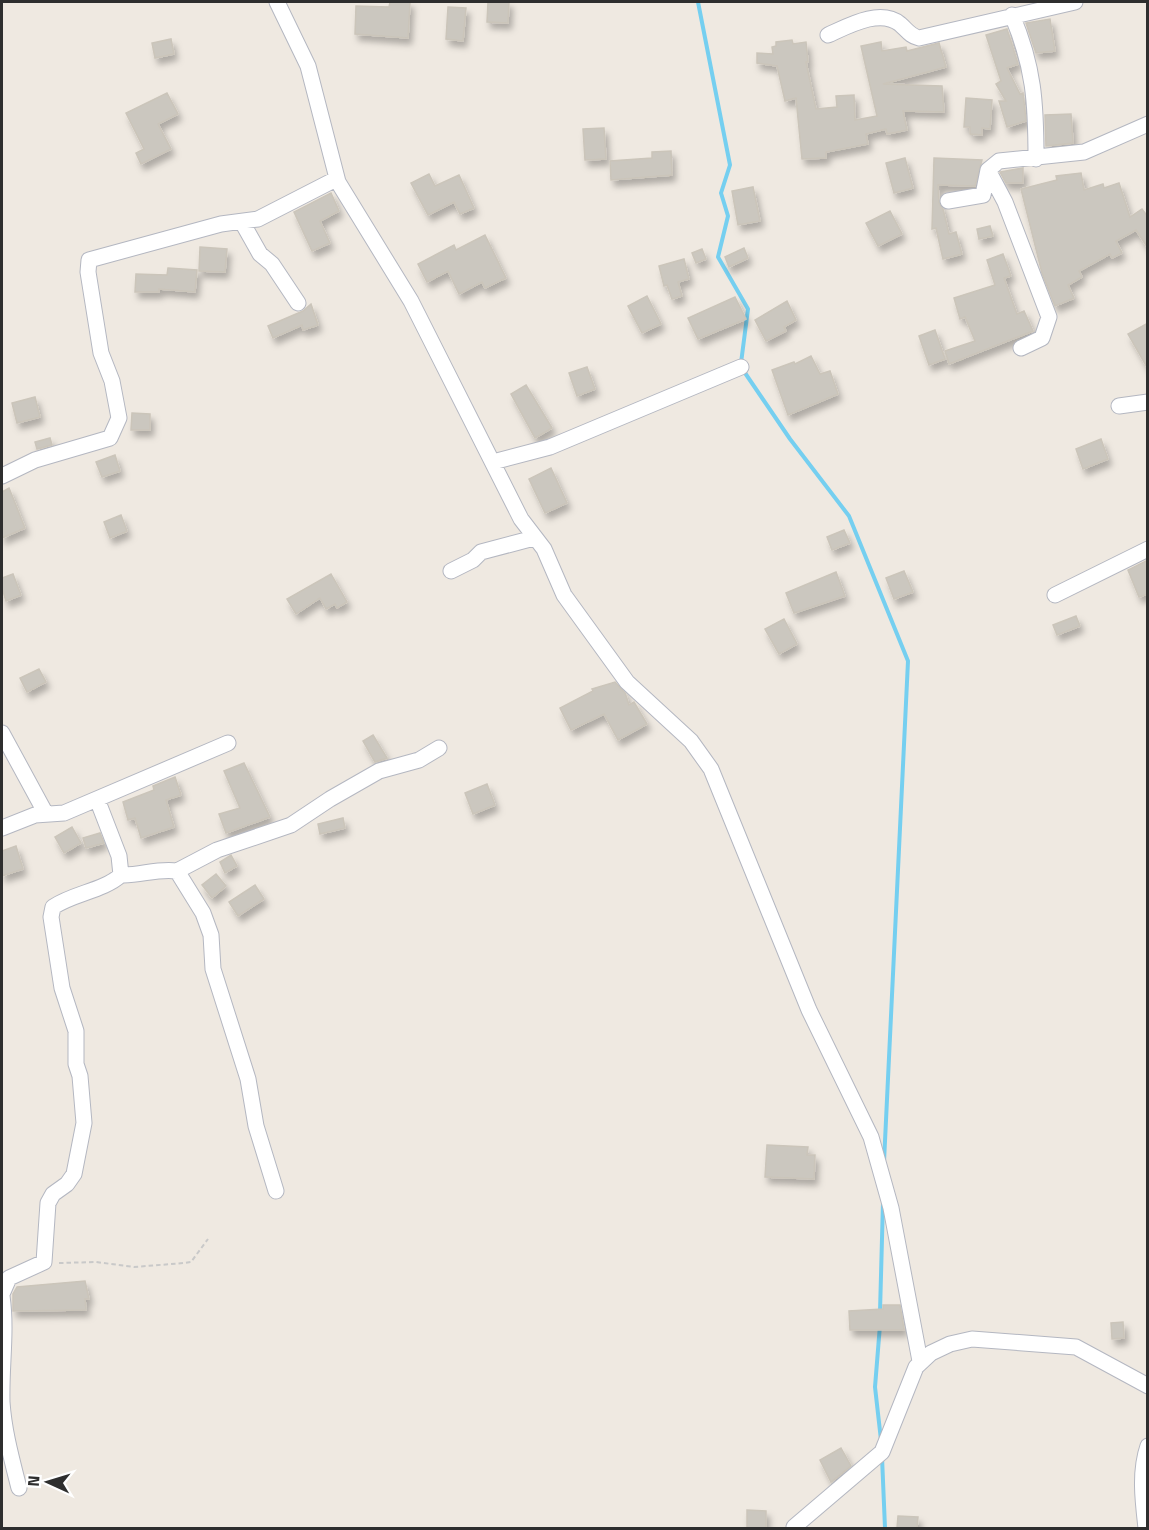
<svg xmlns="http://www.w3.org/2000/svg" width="1149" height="1530" font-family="'Titillium Web',sans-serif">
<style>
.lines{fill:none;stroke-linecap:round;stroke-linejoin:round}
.stream{stroke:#75cff0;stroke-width:4}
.building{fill:#cbc7bf;stroke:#cbc5ba;stroke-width:1.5;filter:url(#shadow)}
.street-casing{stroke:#b4b7c1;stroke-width:17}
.path{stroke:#c9c9c9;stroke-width:2;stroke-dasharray:4.5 3;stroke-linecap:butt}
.street{stroke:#fff;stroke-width:15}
</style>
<defs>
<filter id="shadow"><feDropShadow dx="3.5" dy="6" stdDeviation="3" flood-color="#0004"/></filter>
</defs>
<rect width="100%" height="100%" fill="#efe9e1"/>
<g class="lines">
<path class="stream" d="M698 2 730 165 721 193 728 216 718 257 748 309 741 363
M743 370 790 439 849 516 908 661 884 1162
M880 1312 883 1202
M880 1325 875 1387 881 1440
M882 1457 885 1528"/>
</g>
<path class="building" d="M390 2H410L408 38 355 34 356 6 389 7Z
M488 2H509L508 23 487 22Z
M448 7 466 8 463 41 446 39Z
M1050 19 1055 51 1036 53 1026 23Z
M1007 29 1018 64 1007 68 1020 94 1023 93 1026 121 1007 127 999 101H1006L996 84 1001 81 986 35Z
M171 39 174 54 155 58 152 43Z
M792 40 793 44 806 42 808 62H806L816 109 837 107 836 96 854 95 855 120 877 116 861 46 881 42 882 51 906 47 907 51 939 43 946 67 883 84 942 86 944 112 903 111 907 130 887 134 886 129 866 134 868 144 826 152V158L802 159 796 98 785 101 777 66 757 63V53L773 54 772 47 776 46V42Z
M167 93 178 114 158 124 171 149 141 164 136 153 144 149 126 113Z
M966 98 992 100 990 129 982 128V135L970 134V127H964Z
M1071 114 1073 143 1046 146 1045 115Z
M604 128 606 159 585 160 583 129Z
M671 151 672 175 611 180 610 161 652 158V152Z
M905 158 913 188 894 193 886 163Z
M934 158 982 160 975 186 938 185 939 203 943 209 949 234 956 232 962 254 943 259 936 228 932 229Z
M1023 168V183H1006L1000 172Z
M1081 173 1084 190 1103 184 1104 188 1119 183 1130 217 1142 209 1148 217V248L1136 230 1116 241 1122 253 1112 258 1110 254 1079 271 1082 277 1068 285 1074 298 1055 306 1042 273 1021 189 1057 180 1056 176Z
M429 174 435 186 459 175 474 208 460 214 454 202 428 215 411 183Z
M753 187 760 221 738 225 732 191Z
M331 193 339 211 320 221 330 243 312 251 294 212Z
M890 211 902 234 878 246 866 223Z
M990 226 993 236 979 239 977 229Z
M485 235 506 278 485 288 482 282 459 294 448 271 427 282 418 264 454 245 456 250Z
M200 247 227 249 225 272 199 271Z
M744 248 748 258 729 267 725 257Z
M702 249 706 259 696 263 692 253Z
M1003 254 1011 276 1004 278 1017 314 1024 311 1033 331 949 364 945 351 975 341 965 317 960 319 954 298 995 285 987 260Z
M684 259 689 279 678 282 682 296 672 299 667 285 664 286 659 266Z
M168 268 197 270 195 292 159 289V292H135L136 274 167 275Z
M647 296 661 324 642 333 628 306Z
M735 297 746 319 698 339 688 318Z
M787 301 796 320 784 327 786 331 766 341 755 320Z
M311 304 318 325 303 330 302 325 273 338 268 326 303 311Z
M1148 323V369L1128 334Z
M935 330 945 359 929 365 919 336Z
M811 356 820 374 830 371 838 394 788 415 772 370 794 362 795 364Z
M587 367 595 389 577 396 569 373Z
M526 385 552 428 535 438 511 394Z
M35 397 40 417 17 423 12 403Z
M132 413 150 414V430H131Z
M50 438 52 445 37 449 35 442Z
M1101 439 1108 459 1083 469 1076 449Z
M115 455 120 471 102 477 96 462Z
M551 468 567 503 545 513 529 479Z
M9 488 25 528 2 538V492Z
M121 515 127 531 110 538 104 522Z
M844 530 850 543 832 550 827 537Z
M1148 560V594L1139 597 1128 570Z
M904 571 913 592 894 599 886 578Z
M836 572 845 596 794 613 786 593Z
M13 574 21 595 6 601 2 588V578Z
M331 574 347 602 337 608 335 604 326 609 320 598 296 614 287 599Z
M1076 616 1080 626 1057 635 1053 625Z
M784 619 797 644 779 654 765 629Z
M39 669 46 682 27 692 20 678Z
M615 682 625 693 629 705 634 702 647 724 618 740 604 714 571 730 560 708 593 691 592 689Z
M373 735 387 758 375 762 363 741Z
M244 763 270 817 226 833 219 814 240 808 224 771Z
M175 777 181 795 166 800 174 827 141 838 135 818 128 820 123 802 154 790 153 786Z
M487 784 495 805 473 814 465 793Z
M343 818 345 828 320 834 318 824Z
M72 827 81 843 64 853 55 837Z
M100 833 104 843 86 848 83 838Z
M16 846 23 869 2 876V851Z
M231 855 237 866 225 873 220 862Z
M216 874 226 886 212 898 202 885Z
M255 885 264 899 238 916 229 902Z
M767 1145 808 1147 807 1155H815L814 1179 765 1177Z
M85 1281 89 1299H85L86 1310 13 1311V1294L17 1287Z
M883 1305H900L904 1330H850L849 1311 883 1309Z
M1123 1322 1124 1338 1112 1339 1111 1323Z
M841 1448 851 1466 831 1482 820 1460Z
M747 1510 766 1511V1528H747Z
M898 1516 918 1517 917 1528H897Z"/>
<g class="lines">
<g class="street-casing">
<path id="street" d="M277 2 308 66 338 182 411 301 521 519 544 549 564 595 627 682 691 741 711 769 809 1010 871 1137 891 1208 920 1361
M1012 15C1034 67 1036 103 1036 159
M828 35C848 26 880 8 900 24 907 30 910 36 919 38L1075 2
M988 170 1005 202 1049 317 1042 338 1021 348
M948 201 983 195 988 170 999 161 1084 152 1148 124
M242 222 260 254 272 264 298 303
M1119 406 1148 402
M493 462 550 447 741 367
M2 476 35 460 110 438 119 418 112 381 101 353 88 272 89 260 221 224 258 219 336 179
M451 571 473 560 481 552 534 538
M1055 595 1148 549
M2 733 46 814
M2 828 35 815 64 813 228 743
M177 871 217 850 291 825 330 799 379 771 419 760 439 748
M121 875C140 876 157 868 177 871L203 913 211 935 213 969 248 1079 256 1126 276 1191
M2 1294 9 1278 44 1262 48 1203 53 1194 67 1184 74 1174 84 1123 80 1076 76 1064V1031L62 988 51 917 53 907C74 893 103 891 121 875L119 856 97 799
M2 1296C7 1331 1 1366 2 1402 4 1432 12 1460 19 1488
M794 1527 882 1452 916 1367 931 1353 950 1344 972 1339 1076 1347 1148 1386
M1146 1528C1143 1502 1139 1472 1148 1446"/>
</g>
<path class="path" d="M59 1263 96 1262 134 1267 184 1263 191 1262 208 1239"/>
<use href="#street" class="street"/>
</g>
<rect width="1149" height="1530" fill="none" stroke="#2e2e2e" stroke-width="6"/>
<g transform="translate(48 1482) rotate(274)" stroke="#ffffff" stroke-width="4.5" paint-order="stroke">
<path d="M0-4.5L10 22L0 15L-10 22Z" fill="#2e2e2e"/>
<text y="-9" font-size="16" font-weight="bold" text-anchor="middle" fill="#2e2e2e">N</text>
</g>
</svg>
